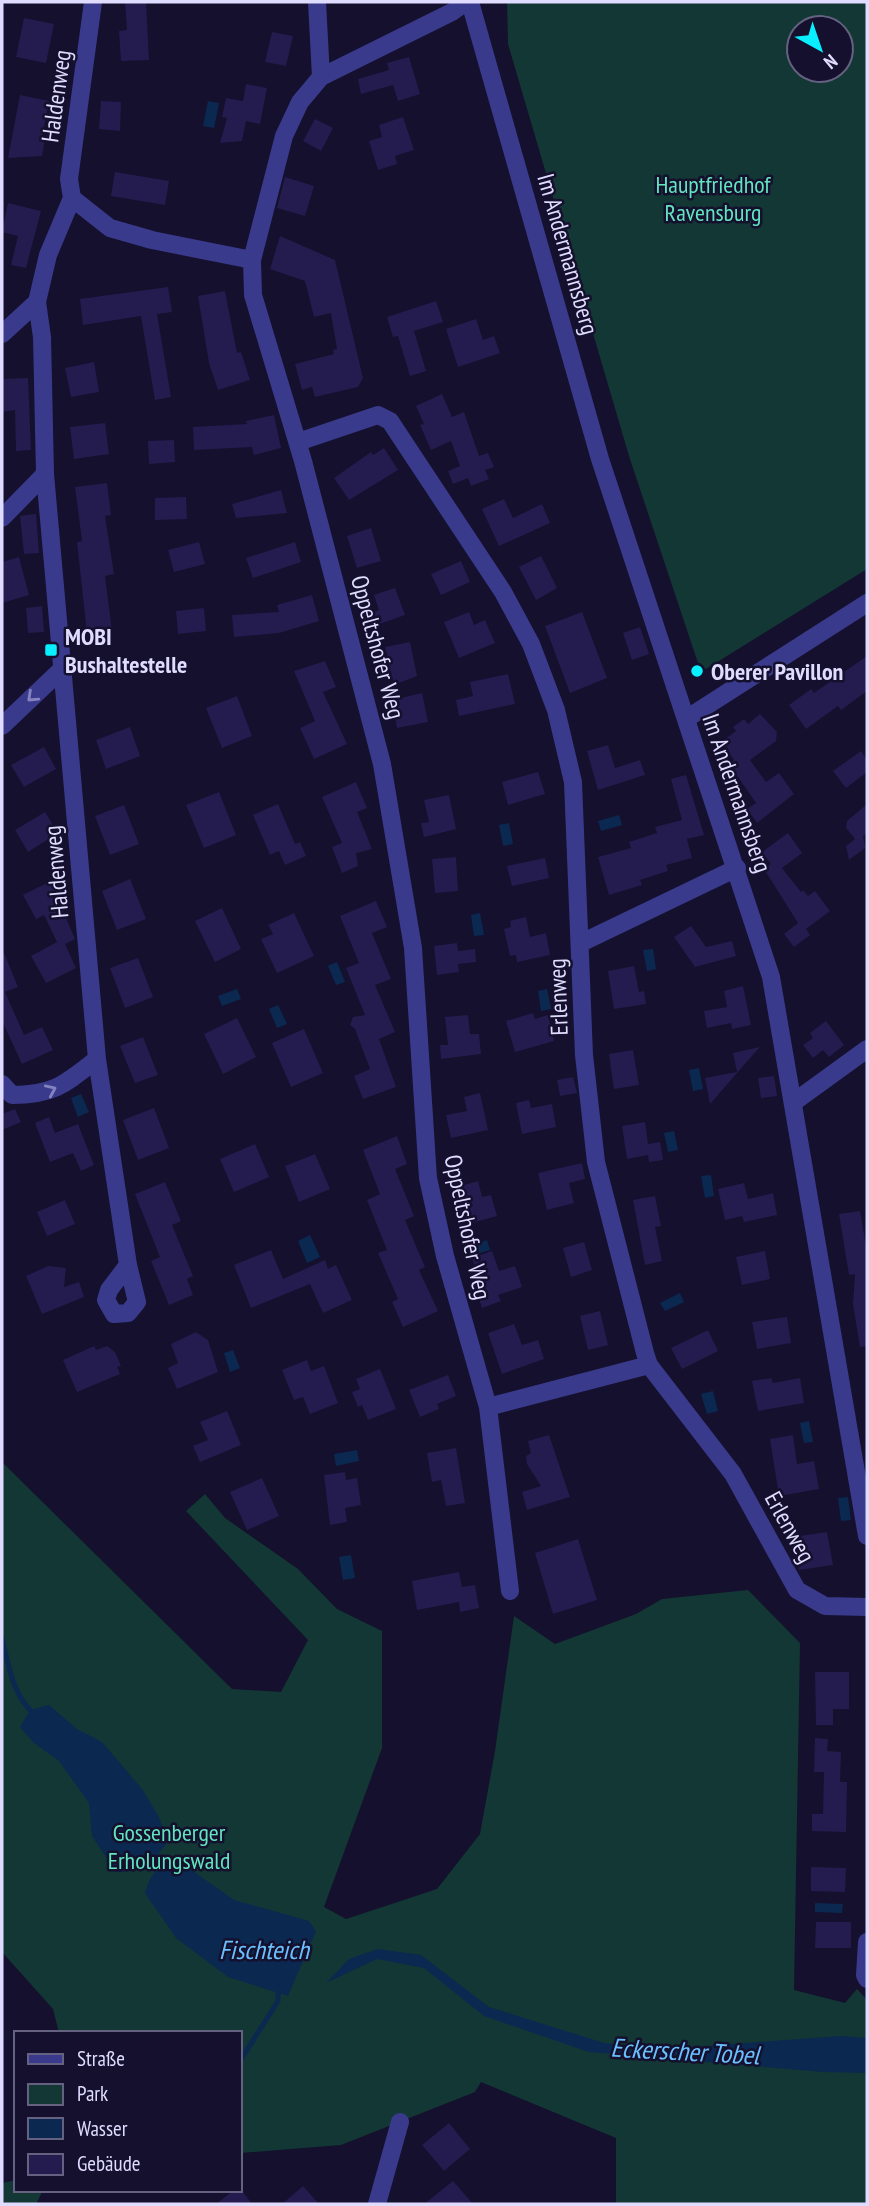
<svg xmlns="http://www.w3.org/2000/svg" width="869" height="2206" font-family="'PT Sans Narrow',sans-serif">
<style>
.green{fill:#133734;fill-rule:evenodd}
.water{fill:#0b2851}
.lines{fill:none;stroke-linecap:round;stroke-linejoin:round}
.stream{stroke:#0b2851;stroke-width:5}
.building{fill:#241c4e}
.minor{stroke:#3a3a8d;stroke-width:18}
.oneway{stroke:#8483c0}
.poi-dot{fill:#08f0ff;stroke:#14102d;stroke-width:2.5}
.labels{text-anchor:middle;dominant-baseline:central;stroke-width:5;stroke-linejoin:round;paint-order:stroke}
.street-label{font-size:24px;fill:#dfdcff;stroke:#14102d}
.park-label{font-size:24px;fill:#62e5bf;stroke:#14102d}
.poi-label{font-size:24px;font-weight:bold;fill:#dfdcff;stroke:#14102d;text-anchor:start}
.water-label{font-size:26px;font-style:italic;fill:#6ac0ff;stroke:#14102d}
</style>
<rect width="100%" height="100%" fill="#14102d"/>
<path class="green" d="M507 2H867V569L701 672 629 456 508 44ZM841 28V70H799V28Z
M2 1462 232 1689 281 1692 308 1640 186 1511 205 1494 225 1518 298 1569 337 1609 382 1631V1748L324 1907 346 1919 437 1889 480 1834 495 1751 514 1616 555 1644 636 1614 662 1599 748 1590 800 1643 794 1990 845 2003 857 1989 867 2000V2204H616V2138L481 2082 475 2092 341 2145 240 2153V2033H59L53 2009 2 1952Z
M16 2180V2190H43L36 2204H2V2183Z"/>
<path class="water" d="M208 101 219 103 214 128 203 126Z
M619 815 622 825 601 831 598 821Z
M509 823 513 844 503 846 499 825Z
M480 913 484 935 474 936 471 915Z
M653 949 656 969 647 971 643 950Z
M337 962 345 982 336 985 328 966Z
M237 989 241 999 222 1006 218 996Z
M547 989 551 1009 541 1011 538 991Z
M278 1005 287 1024 277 1028 269 1009Z
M699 1068 703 1089 693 1091 689 1070Z
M81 1094 89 1112 78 1117 71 1098Z
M674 1131 678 1150 668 1152 664 1133Z
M711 1175 714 1196 705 1198 701 1176Z
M310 1235 320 1257 307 1263 298 1241Z
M487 1240 490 1250 470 1256 467 1247Z
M680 1293 684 1302 665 1311 660 1303Z
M233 1350 240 1368 230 1372 224 1353Z
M713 1391 718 1411 707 1414 701 1394Z
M809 1421 813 1442 804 1443 800 1423Z
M357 1450 359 1461 336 1466 334 1454Z
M848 1497 851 1520 841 1521 838 1498Z
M351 1555 355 1578 343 1580 339 1557Z
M49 1705 77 1729 102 1742 142 1789 159 1817 168 1841C154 1862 142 1872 116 1872L92 1836 89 1803 59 1761 34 1743 20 1727 30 1710Z
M180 1862 234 1900 309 1921 316 1931 288 1996 228 1977 176 1938 145 1893C152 1871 157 1867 180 1862Z
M815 1903 843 1904 842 1913 815 1912Z
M378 1949 421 1955 489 2007 604 2043 663 2049 841 2036 867 2038V2073L823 2072 589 2052 484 2016 424 1968 377 1959 326 1983 349 1959Z"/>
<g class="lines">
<path class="stream" d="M2 1638C8 1663 12 1691 30 1710
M240 2061 278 2001V1988"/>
</g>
<path class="building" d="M125 2H146L149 60 121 61 119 31 127 30Z
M24 18 54 24 46 63 16 57Z
M272 32 293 36 286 66 265 62Z
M409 57 420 94 398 101 393 85 361 94 358 79 389 70 387 63Z
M246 84 267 88 260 124 246 121 242 141 220 143 227 118 222 117 226 98 243 101Z
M20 95 49 101 42 137 45 138 42 156 8 158Z
M101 101 121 102 120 131 99 129Z
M403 117 414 150 395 156 397 164 378 170 369 141 382 137 379 125Z
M315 119 333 128 321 151 303 141Z
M115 172 169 181 165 205 111 196Z
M285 177 314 186 305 216 277 208Z
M8 203 41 211 26 268 11 265 18 236 2 232Z
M280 236 335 260 363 378 358 387 315 397 312 387 302 390 295 364 334 354 333 350 337 349 331 313 314 317 305 281 270 269Z
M168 287 172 312 157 314 171 397 155 400 141 316 83 325 80 299Z
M225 291 237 353 241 352 250 380 218 390 209 363 198 296Z
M436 301 443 322 414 331 426 371 410 376 398 336 393 337 387 317Z
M476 319 483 340 494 336 500 353 458 367 446 329Z
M94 362 99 392 71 397 65 368Z
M28 378 31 450 16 451 15 410 2 412V379Z
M442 394 452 417 464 412 479 456 488 453 494 467 485 470 489 479 471 486 468 478 453 484 448 471 460 466 451 441 431 450 420 425 424 424 416 406Z
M274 415 281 448 254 455 252 447 194 450 193 427 247 424 246 421Z
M105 423 109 454 74 459 70 427Z
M174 440 175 462 149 464 148 441Z
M384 448 398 470 349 500 334 478 371 452 373 455Z
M107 483 111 515 105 516 114 574 105 576 113 639 88 642 77 542 82 541 75 487Z
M281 490 287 513 236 518 232 504Z
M186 497 187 519 155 520V498Z
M504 499 513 518 542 504 550 523 499 546 482 509Z
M36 514 39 553 24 554 20 516Z
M371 528 381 561 357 568 347 536Z
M199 542 205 564 174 572 168 550Z
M295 542 301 562 253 578 246 558Z
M541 556 557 588 536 600 519 567Z
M19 557 29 595 2 603V562Z
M461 561 470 582 441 595 431 574Z
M395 588 405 615 374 626 370 614 379 610 374 595Z
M312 595 319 621 279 633 234 637 232 615 279 612 277 605Z
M42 606 44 632 28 633 26 608Z
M204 608 206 631 178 634 176 611Z
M469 612 474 625 485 620 495 643 459 658 444 622Z
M582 612 607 678 570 693 545 626Z
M640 627 649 654 632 660 623 633Z
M410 642 417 676 394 685 385 647Z
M867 656V691L841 710 838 706 806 729 789 705 811 689 814 693Z
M325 661 336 687 323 692 347 744 314 759 300 728 315 721 294 671Z
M690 671a7 7 0 1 1 14 0a7 7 0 1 1-14 0Z
M508 674 515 704 459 716 456 700 473 696 470 682Z
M422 693 428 722 397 728 392 700Z
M237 696 252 736 222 748 206 708Z
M760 714 777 732 776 741 750 760 766 782 779 773 794 794 757 823 747 809 756 803 729 764 734 760 721 742 736 731 733 727 744 719 748 724Z
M130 727 140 756 106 769 96 740Z
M608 745 615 768 640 760 645 775 598 790 587 751Z
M44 747 56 769 24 787 11 765Z
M861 751 867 760V772L846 788 833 771Z
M538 772 545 794 508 805 502 782Z
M686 775 704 835 687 839 692 858 666 865 668 871 640 880 642 885 609 895 598 857 631 848 629 842 657 833 655 827 682 820 671 779Z
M356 782 367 808 357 812 372 849 356 853 358 866 342 873 332 847 342 843 322 797Z
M219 792 236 835 204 848 186 805Z
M449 795 456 829 424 837 421 823 429 822 424 800Z
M278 804 295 844 300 842 306 856 285 865 279 851 270 855 253 815Z
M867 804V833L863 836 865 848 849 860 846 846 855 839 846 828 847 821Z
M124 805 139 844 110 855 95 816Z
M45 812 58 833 28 852 15 830Z
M788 833 802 853 782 868 801 892 803 890 808 896 815 891 830 911 806 929 810 935 794 947 784 934 798 923 764 869 771 864 762 852Z
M456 857 458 891 435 893 432 859Z
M545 858 549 878 512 886 507 866Z
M55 879 68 903 61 906 75 939 65 944 76 968 46 983 31 956 57 942 44 915 36 919 23 895Z
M130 879 146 919 117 930 102 891Z
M376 901 387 927 372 933 391 979 375 985 395 1032 379 1039 396 1087 363 1099 354 1076 370 1069 355 1029 350 1025 353 1017 365 1015 346 968 359 963 340 916Z
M222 908 241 949 215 962 195 921Z
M294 913 314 956 277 973 261 939 273 934 268 925Z
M526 917 530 937 546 933 550 955 517 962 516 955 510 956 504 929 511 927 510 921Z
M691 926 706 947 732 941 736 956 695 967 674 937Z
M457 943 458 951 475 949 476 962 458 964 459 972 437 975 434 946Z
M2 948 18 987 5 992 24 1035 42 1027 53 1050 22 1064 2 1021Z
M138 958 153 997 125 1008 110 968Z
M634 966 639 992 644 991 646 1004 614 1009 608 971Z
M743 986 751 1025 732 1029 731 1023 707 1028 704 1011 727 1007 724 991Z
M533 1013 535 1019 548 1015 554 1041 515 1052 506 1021Z
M468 1015 470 1034H479L481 1054 441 1059 440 1045H448L445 1017Z
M237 1018 256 1057 223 1074 204 1034Z
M826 1021 844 1045 829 1057 823 1050 813 1058 803 1045 813 1038 810 1033Z
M304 1029 323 1073 291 1087 272 1043Z
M143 1037 158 1075 135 1083 120 1046Z
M760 1047 737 1073 710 1104 705 1078 737 1072 733 1053Z
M633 1050 639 1085 614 1089 609 1054Z
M774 1076 777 1096 761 1098 758 1078Z
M573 1077 577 1093 560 1096 557 1080Z
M480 1093 488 1130 451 1138 446 1115 467 1111 464 1097Z
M529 1100 531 1108 552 1104 556 1127 522 1134 516 1103Z
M154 1108 169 1148 138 1160 123 1120Z
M15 1109 21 1122 2 1130V1114Z
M49 1117 55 1133 78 1124 94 1165 81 1171 73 1153 50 1162 35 1123Z
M645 1122 648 1144 660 1142 663 1160 649 1162 648 1155 627 1159 622 1126Z
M397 1136 407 1164 395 1169 414 1216 405 1220 425 1267 419 1270 438 1311 403 1327 392 1302 398 1299 378 1253 387 1250 367 1200 380 1194 363 1150Z
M255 1144 269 1177 234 1192 220 1159Z
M315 1154 330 1189 299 1202 285 1166Z
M582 1163 585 1179 569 1183 574 1203 547 1210 538 1173Z
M478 1181 482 1197 491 1195 497 1216 465 1225 454 1188Z
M165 1182 181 1221 172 1225 193 1276 187 1279 193 1295 169 1305 151 1261 160 1257 135 1194Z
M744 1183 748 1199 773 1193 777 1215 744 1222 742 1216 725 1220 718 1189Z
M655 1196 661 1226 655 1227 662 1261 645 1265 633 1200Z
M65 1200 75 1224 47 1236 37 1212Z
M860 1211 867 1252V1346L860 1347 853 1304 855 1274 849 1275 839 1214Z
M584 1242 592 1270 571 1277 563 1248Z
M271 1250 283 1279 325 1260 328 1269 336 1265 352 1300 323 1313 310 1284 251 1308 234 1265Z
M492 1251 499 1271 515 1266 522 1287 498 1295 501 1301 482 1308 477 1292 482 1290 472 1258Z
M765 1251 770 1279 742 1285 736 1257Z
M48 1266 66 1268 64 1287 79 1282 84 1297 42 1314 26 1276Z
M600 1311 608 1345 588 1350 580 1316Z
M787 1317 791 1343 757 1349 752 1322Z
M514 1324 522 1345 538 1340 544 1359 502 1374 488 1333Z
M708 1330 718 1351 682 1369 671 1348Z
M196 1332 208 1340 218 1372 177 1389 168 1368 178 1363 171 1344Z
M94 1346 96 1350 107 1346 115 1352 121 1366 117 1367 120 1374 77 1392 63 1360Z
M307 1360 311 1371 324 1366 338 1403 310 1414 303 1397 294 1400 282 1370Z
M380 1369 396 1409 368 1420 362 1405 358 1407 352 1392 360 1389 356 1379Z
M448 1375 456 1396 437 1404 439 1409 420 1417 409 1390Z
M771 1378 773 1383 800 1378 804 1403 758 1411 752 1381Z
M227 1411 241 1445 200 1462 193 1446 208 1440 200 1422Z
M549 1435 570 1497 527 1510 522 1492 541 1486 527 1464 526 1456 531 1453 528 1441Z
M793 1435 797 1464 814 1461 819 1489 779 1496 770 1439Z
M456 1448 465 1503 446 1506 441 1480 432 1482 427 1453Z
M345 1472 346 1480 357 1478 361 1505 345 1508 347 1522 330 1525 324 1475Z
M262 1478 279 1516 247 1530 230 1492Z
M827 1532 833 1565 799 1570 793 1537Z
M578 1539 597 1600 553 1614 535 1553Z
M459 1572 462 1587 475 1585 479 1608 460 1612 459 1602 417 1610 412 1581Z
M815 1672H849V1709H833V1725H816Z
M815 1738 828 1739 827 1751 841 1752 840 1782H847L846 1832 812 1831V1814H823L824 1772H814Z
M811 1867 846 1868 845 1892 811 1891Z
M816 1922H851V1948H815Z
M449 2123 470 2149 444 2171 422 2145Z
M453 2181 473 2204H424Z
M303 2186 319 2204H282Z
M240 2188 252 2204H216L234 2190H240Z"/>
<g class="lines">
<path class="minor" d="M93 2 69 179 72 198 48 255 37 302 42 337 45 474 97 1059 128 1265 137 1302 128 1313 114 1314 106 1300 109 1290 128 1265
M317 2 321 77
M466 2 452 12 321 77 300 102 284 136 252 260 253 295 303 461 382 764 413 948 428 1178 445 1256 488 1407 649 1365
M470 2 600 459 771 977 867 1536
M72 198 110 228 152 240 252 260
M2 334 37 302
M298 442 378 415 390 421 503 592 531 644 556 710 573 782 584 1055 596 1162 645 1353 649 1365 733 1474 797 1590 825 1606 867 1607
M2 518 45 474
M686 719 867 603
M2 726 62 669
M581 943 737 868
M2 1084 12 1095C54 1095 65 1084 97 1059
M794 1102 867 1049
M488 1407 510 1591
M867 1942 865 1975 867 1979
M377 2204 400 2122"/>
</g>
<defs><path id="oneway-chevron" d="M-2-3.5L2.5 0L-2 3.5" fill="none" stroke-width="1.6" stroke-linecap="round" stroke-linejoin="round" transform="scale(1.75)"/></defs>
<g class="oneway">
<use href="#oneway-chevron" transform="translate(32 697) rotate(137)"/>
<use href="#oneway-chevron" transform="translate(51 1090) rotate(-24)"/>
</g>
<g class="poi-dot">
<rect x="44" y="643" width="14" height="14" rx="3.5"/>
<circle cx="697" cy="671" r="7"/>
</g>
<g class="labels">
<g class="street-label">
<text transform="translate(56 96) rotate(-82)">Haldenweg</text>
<text transform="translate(568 254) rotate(74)">Im Andermannsberg</text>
<text transform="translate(378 647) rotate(75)">Oppeltshofer Weg</text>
<text transform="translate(737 793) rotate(71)">Im Andermannsberg</text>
<text transform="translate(56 872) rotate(-95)">Haldenweg</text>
<text transform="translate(558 997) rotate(-92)">Erlenweg</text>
<text transform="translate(468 1227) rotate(78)">Oppeltshofer Weg</text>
<text transform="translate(790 1527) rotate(61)">Erlenweg</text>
</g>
<g class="park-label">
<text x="713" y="184">Hauptfriedhof<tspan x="713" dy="28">Ravensburg</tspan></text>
<text x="169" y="1832">Gossenberger<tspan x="169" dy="28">Erholungswald</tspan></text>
</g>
<g class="poi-label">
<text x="65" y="636">MOBI<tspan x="65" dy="28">Bushaltestelle</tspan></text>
<text x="711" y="671">Oberer Pavillon</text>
</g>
<g class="water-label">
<text x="264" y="1949">Fischteich</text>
<text transform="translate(685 2051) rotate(3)">Eckerscher Tobel</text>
</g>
</g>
<rect width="869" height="2206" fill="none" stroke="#dfdcff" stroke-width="7"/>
<rect x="14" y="2031" width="228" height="161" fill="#14102d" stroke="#656281" stroke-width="2"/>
<rect x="28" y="2054" width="35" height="10" fill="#3a3a8d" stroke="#656281" stroke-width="2"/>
<text x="77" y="2066" font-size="21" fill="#dfdcff">Straße</text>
<rect x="28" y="2084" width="35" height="21" fill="#133734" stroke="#656281" stroke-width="2"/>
<text x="77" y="2101" font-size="21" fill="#dfdcff">Park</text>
<rect x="28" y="2118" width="35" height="21" fill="#0b2851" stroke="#656281" stroke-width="2"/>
<text x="77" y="2136" font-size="21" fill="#dfdcff">Wasser</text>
<rect x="28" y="2154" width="35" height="21" fill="#241c4e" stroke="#656281" stroke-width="2"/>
<text x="77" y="2171" font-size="21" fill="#dfdcff">Gebäude</text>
<g transform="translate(820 49) rotate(140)"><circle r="33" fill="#14102d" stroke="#656281" stroke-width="2"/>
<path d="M0-5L12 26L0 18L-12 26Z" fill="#08f0ff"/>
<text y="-10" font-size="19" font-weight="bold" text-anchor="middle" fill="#dfdcff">N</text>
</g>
</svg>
